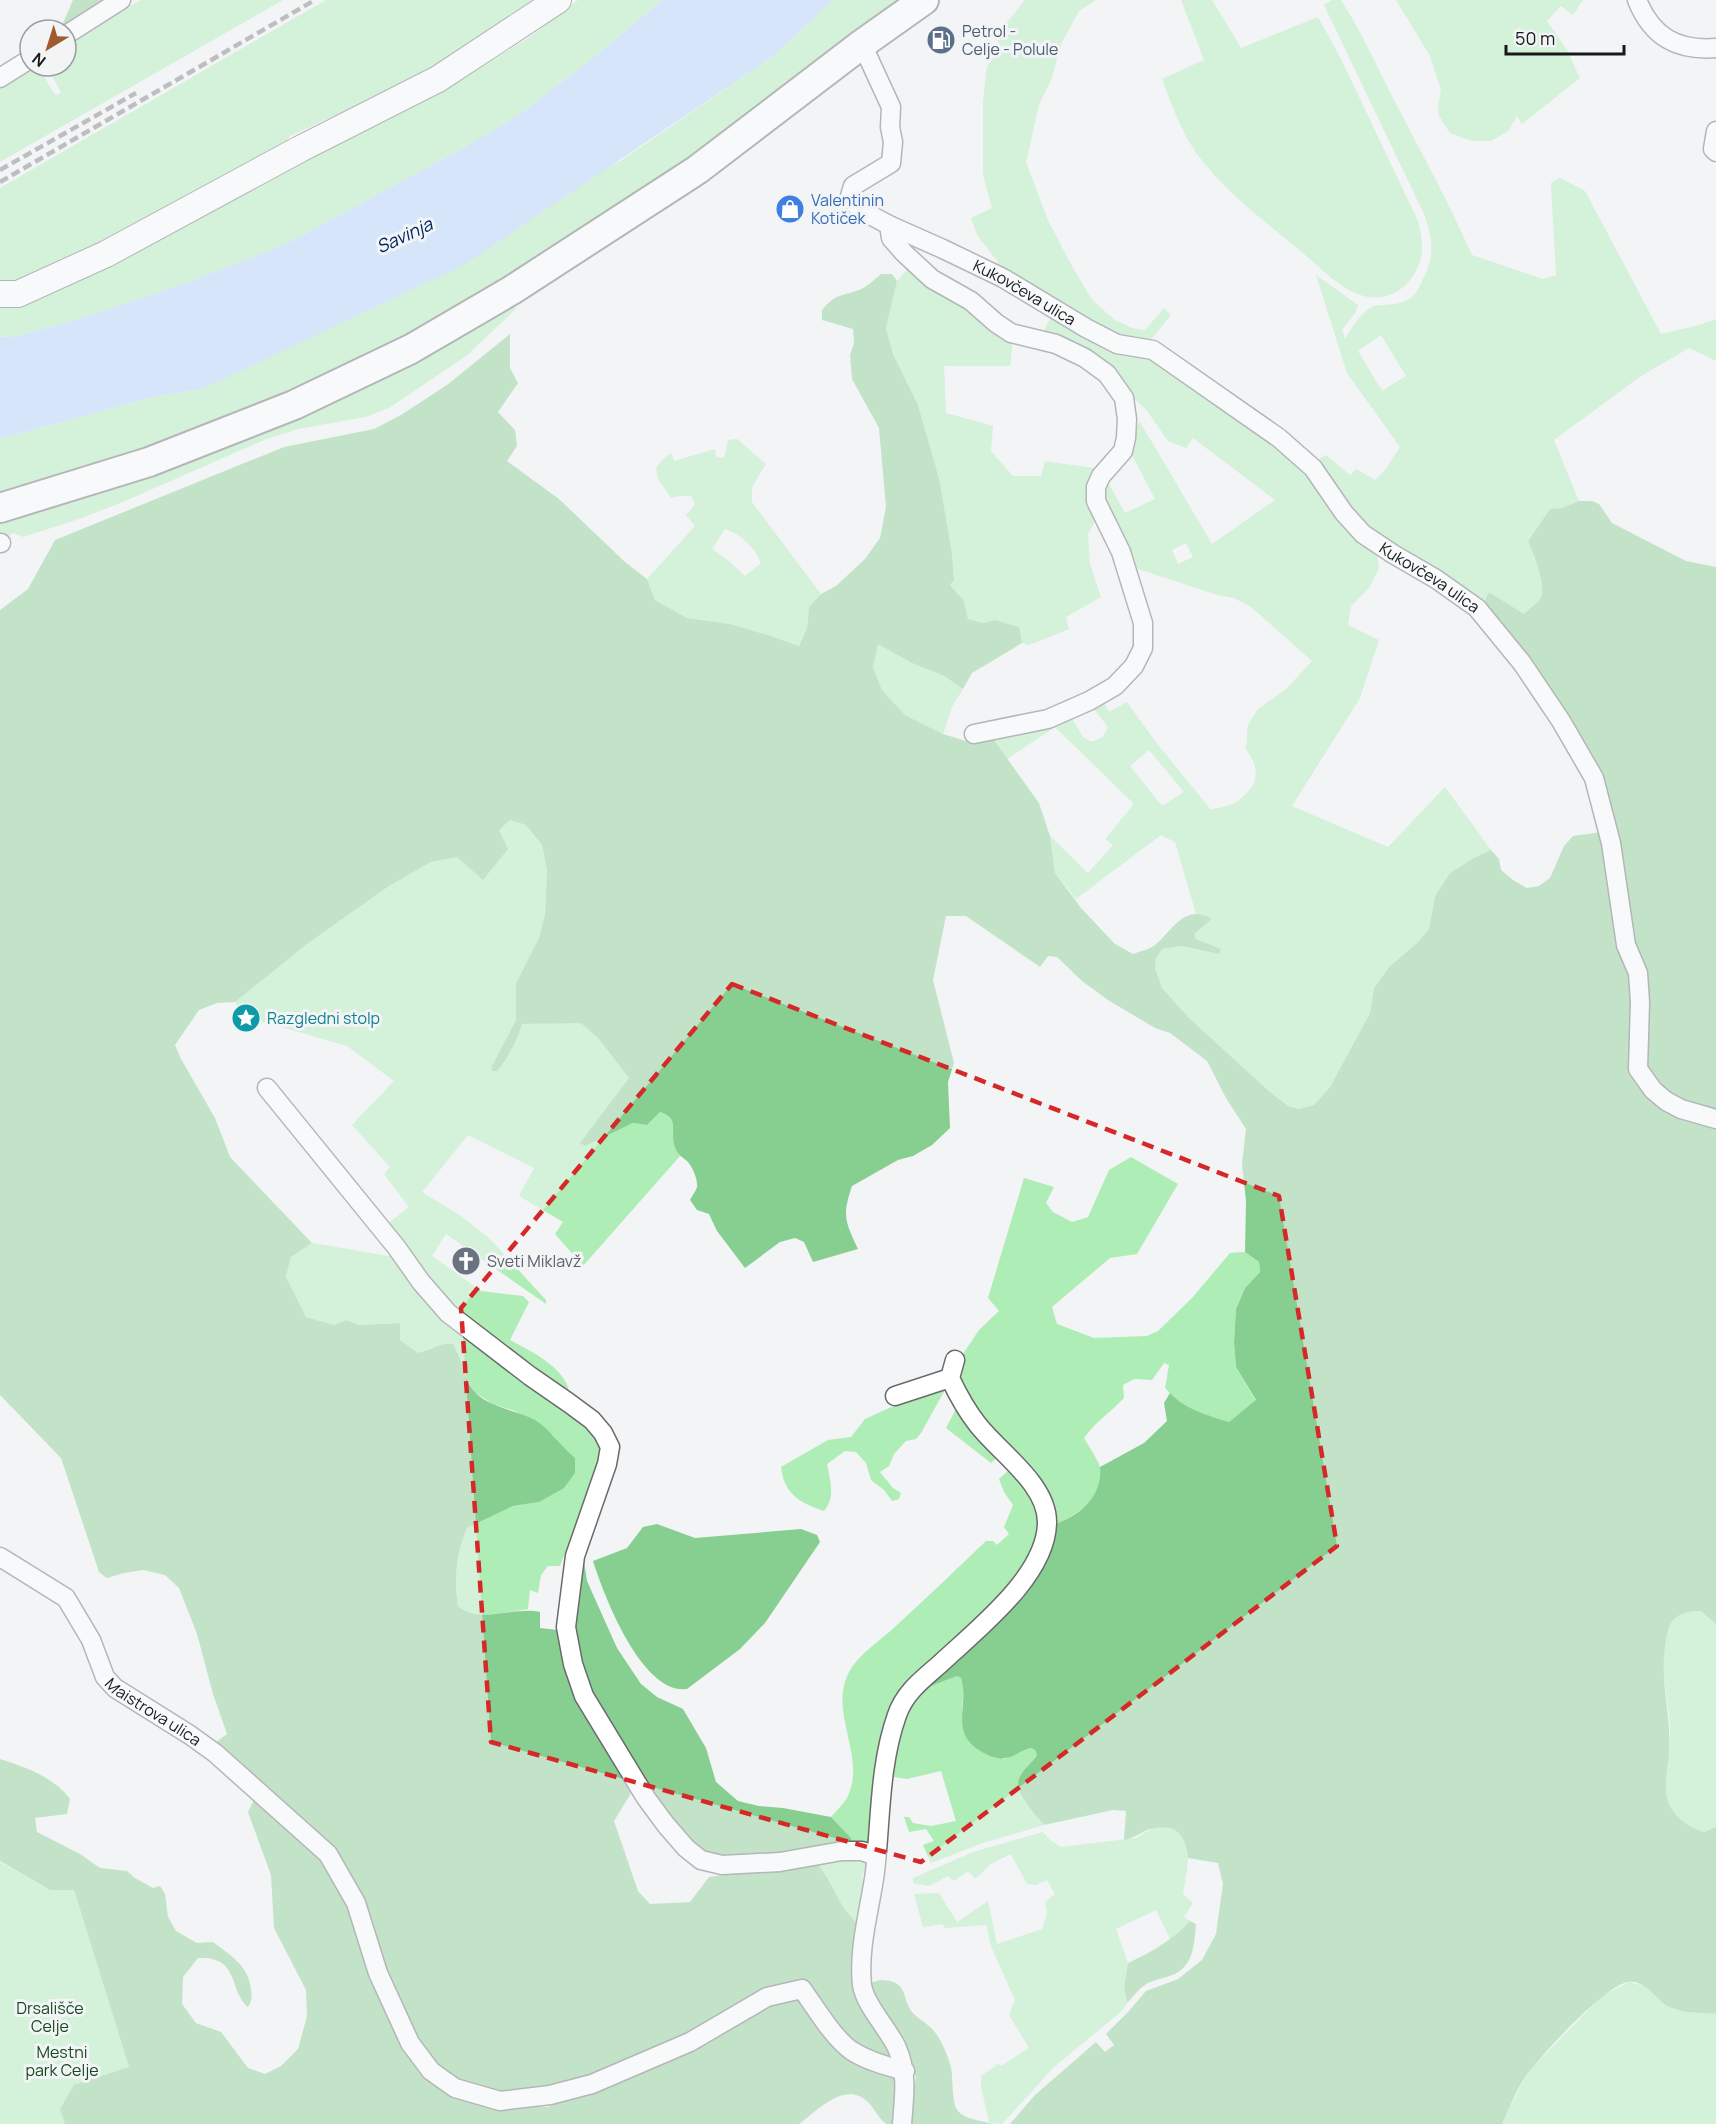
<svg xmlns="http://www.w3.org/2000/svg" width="1716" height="2124" font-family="Manrope,sans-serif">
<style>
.green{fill:#afedb6;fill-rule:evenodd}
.forest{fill:#87cf90}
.water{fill:#b6d3ff}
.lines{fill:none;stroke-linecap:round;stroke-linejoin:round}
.street-casing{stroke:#696a6c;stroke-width:21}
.secondary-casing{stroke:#696a6c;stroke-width:28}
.primary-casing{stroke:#696a6c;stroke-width:32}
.street{stroke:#fff;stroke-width:18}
.secondary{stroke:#fff;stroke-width:26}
.primary{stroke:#fff;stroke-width:28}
.rail{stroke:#7c7d7e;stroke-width:4.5;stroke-dasharray:9 4.5;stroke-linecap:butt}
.marked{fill:none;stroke:#d62828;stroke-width:4.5;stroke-dasharray:12 8;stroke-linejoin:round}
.labels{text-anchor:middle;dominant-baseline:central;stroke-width:6;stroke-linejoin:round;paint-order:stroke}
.service-label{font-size:16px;fill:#4e5e75;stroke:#f2f4f5;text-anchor:start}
.shop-label{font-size:16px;fill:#366cbe;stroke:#f2f4f5;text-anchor:start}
.street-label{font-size:16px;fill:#18191a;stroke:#f2f4f5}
.culture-label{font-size:16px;fill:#0d838f;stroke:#f2f4f5;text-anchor:start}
.worship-label{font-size:16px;fill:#5b616d;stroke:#f2f4f5;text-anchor:start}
.park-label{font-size:16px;fill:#174a21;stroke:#f2f4f5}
.water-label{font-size:18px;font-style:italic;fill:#002561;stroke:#f2f4f5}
</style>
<rect width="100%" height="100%" fill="#f2f4f5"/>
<path class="green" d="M141 0H283L0 162V83L33 67 43 75 55 95 61 93 47 66H66V42Z
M326 0H534L487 38 374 101 333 116 290 136 278 153 31 278 0 285V188Z
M578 0H662L599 53 519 115 465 147 294 240 246 260 166 290 76 320 17 336 0 337V307L28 301 71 285 177 229 464 77 530 37Z
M833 0H899L693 159 503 279 385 348 138 456 0 497V439L153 397 202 389 622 160 772 57Z
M1025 0H1096L1079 11 1061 44 1052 78 1039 105 1026 162 1047 218 1069 261 1092 300 1115 320 1132 328 1145 330 1164 308 1171 315 1148 343 1116 337 996 268 998 262 977 235 971 218 992 208 983 175V102L987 66 1001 48 996 36Z
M1181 0H1212L1241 48 1318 17 1341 59 1418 221C1424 244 1425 262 1409 281 1399 294 1380 301 1364 296 1341 290 1322 269 1304 254 1267 223 1226 193 1197 154 1181 131 1172 106 1162 79L1204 60Z
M1332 0H1341C1361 31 1376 64 1393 98 1420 150 1448 201 1472 255L1543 279 1556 275 1551 183 1560 178 1585 191 1661 334 1699 325 1716 319V361L1689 348 1641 376 1554 440 1579 501 1562 508 1550 509 1528 541C1533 551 1546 587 1541 597 1538 603 1529 609 1524 614L1489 592 1482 607 1357 521 1315 461 1326 455 1350 475 1356 469 1375 480 1385 470 1400 447 1347 373 1316 275 1358 305 1356 312 1342 330 1345 339C1350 330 1362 311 1372 307 1383 303 1400 307 1412 297 1417 293 1420 285 1422 281 1436 254 1433 241 1424 214L1324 5ZM1381 335 1406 376 1382 391 1358 351Z
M1396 0H1583L1573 15 1561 6 1547 21 1567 50 1580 78 1522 124 1517 116 1508 131 1491 141H1472L1450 133 1439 116 1438 105 1441 90 1430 56Z
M910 266 1013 340 1010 366H944L946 413 993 426 991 451 1013 476H1041L1045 461 1100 469 1098 516 1088 534 1090 564 1101 597 1066 617 1069 629 1029 645 1022 643 1018 627 995 620 983 623 968 619 964 601 950 585 954 580 952 553 939 478 918 405 893 354 886 328 897 281Z
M514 303 516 309 466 356 389 408 365 417 298 429 264 440 125 501 82 518 23 537 14 533 0 538V520Z
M1051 316 1153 357 1278 443 1376 548 1379 568 1369 588 1351 606 1348 625 1379 640 1360 698 1292 806 1388 847 1445 787 1491 850 1474 858 1450 873 1435 896 1429 929 1417 943 1390 966 1374 988 1370 1013 1330 1087 1314 1105 1299 1109 1288 1106 1270 1092 1189 1018 1162 988 1155 968 1156 958 1162 949 1182 946 1219 954 1220 949 1196 939 1194 934 1211 920 1205 915 1196 914 1175 842 1161 835 1076 899 1055 873 1050 836 1088 873 1113 845 1105 839 1134 804 1055 727 1007 759 991 736 1069 713 1083 737 1091 742 1103 737 1108 727 1090 704 1101 698 1109 712 1127 702 1155 741 1211 810C1219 807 1231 806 1238 801 1259 785 1261 770 1246 749L1248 725 1258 709 1286 689 1312 661 1251 607 1234 598 1217 595 1129 566 1100 502 1105 477 1125 513 1155 499 1129 449 1130 433 1140 422 1212 544 1275 500 1193 438 1186 448 1168 441 1147 411 1138 402 1043 333ZM1186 543 1193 557 1178 564 1172 550ZM1149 750 1184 792 1162 806 1130 766Z
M737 439 766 464 752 487V502L821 594 809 607 807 628 799 646 771 636 730 624 687 618 655 600 647 579 695 526 686 515 695 504 691 496H679L671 498 658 479 656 468 662 460 671 453 674 461 715 449 716 457 724 458 728 440ZM725 529C741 534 755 547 761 563L745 576 729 561 712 549Z
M878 643 912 663 944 676 963 689 952 707 943 734 905 715 882 690 873 667Z
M510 820 526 825 542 845 547 870 545 914 539 938 516 983V1020L492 1066V1071C508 1061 516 1042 522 1024L581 1022 598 1038 629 1078 581 1143 585 1146 633 1123 647 1125 660 1112C683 1119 667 1137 680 1156L583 1266 555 1234 563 1222 519 1196 534 1168 468 1135 422 1192 461 1216 489 1238 546 1300V1304L446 1234 432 1256 481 1291 523 1296 529 1302 510 1340C531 1351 571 1370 570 1399L467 1325 386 1225 409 1207 384 1174 390 1167 352 1125 394 1081 347 1046 253 1019 248 1012 241 1013 235 1002 307 944 389 886 431 862 457 857 498 830Z
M1131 1157 1178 1184 1137 1254 1110 1258 1052 1307 1057 1324 1094 1338 1147 1336 1158 1331 1192 1298 1230 1253 1245 1252 1259 1262 1260 1272 1245 1288 1236 1309 1234 1342 1236 1367 1256 1401 1229 1422C1199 1413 1186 1411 1165 1388L1169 1365 1164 1363 1152 1380 1134 1379 1123 1385 1124 1398C1111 1412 1095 1422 1084 1438 1089 1447 1097 1458 1100 1467 1109 1494 1074 1518 1053 1525L975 1415 957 1372 961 1357 979 1330 999 1311 988 1298 1024 1178 1054 1187 1046 1203 1053 1212 1072 1222 1088 1217 1109 1170Z
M312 1243 395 1257 601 1439V1458L560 1566H548L541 1575 538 1593 530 1590 528 1609C505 1612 477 1622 458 1606 454 1579 456 1554 467 1528L513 1506 539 1502 575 1458 563 1449 553 1435 515 1411 493 1404 474 1392 459 1362 457 1350 433 1347 418 1353 400 1340 399 1323 359 1325 346 1320 334 1325 306 1317 286 1278 291 1257Z
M935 1387 946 1388 921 1433 916 1439 906 1441 894 1454 889 1466 880 1472 893 1488 901 1493 899 1499 892 1501 884 1490 871 1480 866 1463 856 1452 845 1451 827 1464C830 1481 836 1497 824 1511 800 1503 784 1494 781 1467L828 1440 851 1437 865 1419Z
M958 1405 999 1456 991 1463 946 1428Z
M1012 1467 1045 1516 1024 1577 901 1694 872 1844 853 1847 851 1838 831 1817C836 1811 844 1804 848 1796 866 1756 829 1713 848 1674 859 1653 879 1642 896 1626 926 1598 956 1570 986 1541H993L997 1545 1009 1534 1004 1527 1013 1505 1004 1492 999 1479Z
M1685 1611H1701L1716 1624V1827L1704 1832C1689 1827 1671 1817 1667 1801 1663 1779 1669 1754 1670 1732 1670 1700 1654 1653 1672 1623 1674 1619 1681 1615 1685 1611Z
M957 1676 961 1678 964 1685 962 1712 1004 1759 1031 1748 1035 1750 1037 1755 1028 1766 1024 1800 1044 1825 983 1843 931 1863 923 1845 934 1841 926 1829 909 1832 904 1817H909L913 1823 931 1826 956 1821 941 1771 907 1779 888 1776 891 1747 921 1684 931 1686Z
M1154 1827C1162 1828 1175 1828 1181 1834 1194 1844 1185 1879 1183 1894L1193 1903 1184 1917 1190 1921 1170 1939 1156 1910 1116 1929 1128 1963 1124 1987 1127 2003 1123 2010 1054 2067 1002 2124 989 2123 981 2086V2076L998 2064 1001 2066 1029 2048 1009 2015 1015 2000 990 1944 987 1925 944 1928 943 1924 923 1927 914 1894 939 1893 957 1922 988 1901 997 1944 1042 1929 1047 1914 1045 1902 1055 1894 1047 1880 1036 1885 1027 1884 1011 1854 991 1864 975 1879 968 1871 954 1881 948 1876 929 1886 913 1883V1878L973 1852 1043 1832 1050 1840 1061 1847 1136 1838Z
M848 1855 865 1861 868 1871 862 1874 863 1881 867 1880 862 1930 843 1907 828 1879 817 1863Z
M0 1862 50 1890H74L129 2067 138 2124H0Z
M1629 1982 1644 1986 1662 2002 1675 2010 1716 2014V2124H1502L1522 2083 1533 2067 1602 1996Z"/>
<path class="forest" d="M73 0H119L60 30Z
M881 274H892L897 281 886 328 893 354 918 405 939 478 952 553 954 580 950 585 964 601 968 619 983 623 995 620 1019 627 1022 643 972 673 963 689 944 676 912 663 878 644 873 667 882 690 905 715 943 734 972 743 991 736 1039 803 1050 836 1055 873 1081 908 1115 944 1133 954C1140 951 1149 950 1155 945 1172 931 1183 905 1209 917L1211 920 1194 934 1196 939 1221 949 1219 954 1182 946 1162 949 1156 958 1155 968 1162 988 1189 1018 1270 1092 1288 1106 1299 1109 1314 1105 1330 1087 1370 1013 1374 988 1390 966 1417 943 1429 929 1435 896 1450 873 1474 858 1491 850 1499 859 1501 870 1513 880 1527 888 1539 886 1550 878 1564 846 1573 836 1602 832 1632 979 1631 1066 1644 1095 1656 1106 1716 1125V1624L1701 1611C1690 1611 1680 1612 1672 1622 1666 1630 1665 1647 1664 1657 1662 1688 1671 1718 1669 1749 1669 1764 1662 1791 1669 1804 1676 1819 1689 1827 1704 1832L1716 1827V2014C1699 2012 1677 2014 1663 2003 1653 1995 1643 1980 1628 1982 1605 1985 1535 2061 1522 2082 1514 2095 1509 2110 1502 2124H1010L1035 2095 1096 2042 1105 2052 1114 2045 1106 2034 1128 2012 1146 1991 1178 1979 1202 1960 1216 1934 1223 1884 1218 1863 1188 1858C1186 1837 1179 1825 1155 1828 1146 1828 1137 1838 1124 1840L1126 1811 1113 1810 1044 1825C1036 1815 1014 1793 1019 1779 1022 1770 1032 1763 1037 1755L1035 1750 1031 1748C1022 1750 1014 1757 1005 1758 997 1760 988 1755 982 1752 948 1733 970 1704 961 1678L957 1676 931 1686 921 1684 960 1651 1053 1525C1079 1516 1103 1497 1100 1467L1144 1443 1167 1421 1164 1403 1170 1393C1186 1410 1207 1415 1229 1422L1256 1400 1236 1367 1234 1342 1236 1309 1245 1288 1260 1272 1259 1262 1245 1252 1246 1201 1242 1164 1246 1129 1226 1098 1207 1061 1170 1033 1155 1028 1108 1000 1082 981 1057 957 1048 956 1040 967 966 916H946L933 980 954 1063 948 1082 950 1128 932 1145 913 1156 898 1160 852 1186C842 1215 845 1222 858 1249L813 1262 804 1242 795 1238 780 1242 745 1268 717 1231 709 1214 697 1210 690 1200C692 1196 696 1191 697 1187 698 1179 692 1166 687 1161 682 1157 677 1154 675 1147 669 1131 681 1119 660 1112L647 1125 633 1123 585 1146 580 1143 629 1078 598 1038 581 1023 522 1024C517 1041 508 1058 497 1071H492V1066L516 1020V983L539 938 545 914 547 870 542 845 526 825 510 820 499 830 508 849 483 880 457 857 431 862 389 886 307 944 235 1002 217 1003 199 1010 175 1045 181 1059 215 1118 230 1157 312 1243 291 1257 286 1277 306 1317 334 1325 346 1320 359 1325 400 1323V1340L418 1353 444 1344H453C462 1358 463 1377 473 1390 485 1406 518 1411 535 1420 551 1430 561 1447 575 1458V1473L564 1488 539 1502 513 1506 467 1528C456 1554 454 1579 458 1606 480 1625 514 1606 540 1612V1628L558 1630 633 1790 614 1821 638 1891 650 1904 690 1902 709 1877 817 1863 828 1879 843 1907 862 1930 856 1986 894 2053 887 2055 850 2043 813 1988 803 1982 792 1981 704 2026 611 2070 563 2088 488 2094 450 2080 417 2045 391 1988 355 1887 212 1745 227 1734 213 1694 197 1634 179 1588 165 1575 143 1570 124 1573 107 1578 99 1572 61 1458 0 1395V610L28 589 55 540 284 447 374 429 401 415 447 385 510 334V368L518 383 498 412 515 430 517 446 507 461 559 499 625 562 647 579 655 600 687 618 730 624 771 636 799 646 807 628 809 607 821 594 836 586 865 559 880 538 886 507 879 428 852 379 850 355 854 343 853 329 822 320V310C836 294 838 297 856 291 866 288 874 280 881 274Z
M1579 501H1592L1599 504 1612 523 1686 561 1716 567V1113L1684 1105 1643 1070 1630 944 1608 804 1482 607 1489 592 1524 614C1529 609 1538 603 1541 597 1546 586 1533 551 1528 541L1550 509 1562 508Z
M657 1524 695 1538 801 1529 817 1535 820 1542 765 1623 740 1649 687 1689C642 1695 604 1596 593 1561L627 1548 643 1527Z
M582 1548 587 1581 617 1648 641 1684 657 1697 683 1709 706 1748 716 1782 738 1801 759 1806 783 1808 831 1817 851 1838 853 1847 728 1862 685 1843 596 1703 572 1639Z
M0 1759C25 1767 54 1777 70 1799L67 1814 35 1818 37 1832 80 1854 100 1868 127 1871 135 1878 153 1888 160 1886 165 1894 168 1917 176 1931 197 1943 213 1942C230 1955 248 1965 251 1989 252 1996 252 2000 248 2007 228 1989 240 1956 198 1958L183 1977 182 2004 196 2023 221 2032 248 2068 265 2074 281 2066 298 2049 307 2016 306 1990 274 1928 271 1875 248 1812 254 1800 329 1865 428 2080 455 2098 485 2106 548 2107 605 2084 782 1998 800 1996 821 2026 904 2079 897 2124H886C878 2118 875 2109 868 2102 845 2080 818 2110 799 2124H65L60 2109 74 2085 129 2067 74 1890H50L0 1861Z
M1190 1921 1196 1924C1194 1944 1194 1964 1175 1974 1166 1978 1156 1979 1148 1983 1139 1988 1134 1996 1127 2003L1124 1987 1128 1963C1152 1952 1172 1940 1190 1921Z
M880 1980C909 1980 901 1997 912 2012 918 2019 927 2023 933 2030 942 2040 947 2054 951 2067 953 2077 952 2100 956 2108 964 2121 979 2119 992 2124H907L916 2078 905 2045 867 1984Z"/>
<path class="water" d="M662 0H833L772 57 464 265 202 389 153 397 0 439V337L17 336 76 320 166 290 246 260 294 240 465 147 519 115 599 53Z"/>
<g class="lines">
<g class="street-casing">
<g id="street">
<path d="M1637 0C1652 37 1677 51 1716 48"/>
<path d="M66 35 121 0"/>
<path id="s1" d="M862 44 891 107 890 127 893 142 891 163 853 186 850 196 859 209 889 225 943 249 1003 278 1086 328 1117 344 1153 350 1279 438 1313 468 1344 513 1363 534 1393 554 1436 579 1477 608 1522 663 1561 721 1594 778 1611 843 1626 945 1638 973 1640 1002 1638 1069 1653 1090 1666 1101 1681 1109 1716 1119"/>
<path d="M0 78 30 59"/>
<path d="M1716 131 1713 149 1716 152"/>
<path d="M889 225 891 238 904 253 932 279 971 301 996 323 1011 333 1056 344 1085 358 1107 374 1124 398 1127 419 1126 438 1123 451 1101 476 1096 487V501L1121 552 1143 623V648L1134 666 1115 686 1089 701 1048 719 974 734"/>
<path d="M0 543H1"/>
<path d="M267 1088 397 1248 421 1282 448 1313 530 1376 569 1403 592 1420 603 1433 610 1447 607 1464 575 1556 566 1627 573 1664 584 1696 646 1798 666 1825 686 1848 701 1860 722 1865 780 1862 842 1851H862L876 1856"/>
<path d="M895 1396 950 1378"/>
<path id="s2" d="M0 1557 66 1598 91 1640 105 1677 115 1688 190 1735 215 1753 328 1854 356 1903 378 1973 410 2043 431 2071 455 2088 500 2101 550 2095 592 2084 690 2042 767 1997 802 1989C815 2007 834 2039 852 2051 868 2061 887 2066 905 2071"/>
<path d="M902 2124C904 2098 908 2073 897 2048 889 2030 865 2005 862 1985 858 1947 870 1909 875 1872 881 1819 879 1766 897 1715 905 1692 923 1679 940 1664 976 1630 1047 1576 1047 1522 1047 1484 1000 1453 978 1425 966 1410 958 1395 950 1378L955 1360"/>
</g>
</g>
<g class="secondary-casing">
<path id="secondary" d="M0 294H18L106 254 300 149 438 79 558 0"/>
</g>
<g class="primary-casing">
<path id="primary" d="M0 508 149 462 294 405 411 349 512 290 697 170 862 44 924 0"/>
</g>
<use href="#street" class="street"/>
<use href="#secondary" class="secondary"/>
<use href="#primary" class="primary"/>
<path class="rail" d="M0 170 136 93
M0 182 315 0"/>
</g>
<path d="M0 0H1716V2124H0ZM732 984 1279 1196 1337 1546 921 1862 491 1742 461 1308Z" fill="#f2f4f5" fill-opacity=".55" fill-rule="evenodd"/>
<path class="marked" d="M732 984 1279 1196 1337 1546 921 1862 491 1742 461 1308Z"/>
<defs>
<g id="fuel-disc" transform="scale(1.5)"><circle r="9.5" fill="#5c6f8a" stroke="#f2f4f5"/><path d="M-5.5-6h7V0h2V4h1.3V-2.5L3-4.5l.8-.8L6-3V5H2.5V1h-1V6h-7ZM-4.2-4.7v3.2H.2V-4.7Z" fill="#fff"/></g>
<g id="shop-disc" transform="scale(1.5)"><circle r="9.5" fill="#3f7fe0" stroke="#f2f4f5"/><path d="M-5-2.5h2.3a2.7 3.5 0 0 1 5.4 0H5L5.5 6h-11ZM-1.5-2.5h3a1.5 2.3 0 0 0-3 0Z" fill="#fff"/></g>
<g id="sight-disc" transform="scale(1.5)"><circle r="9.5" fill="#0f9aa8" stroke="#f2f4f5"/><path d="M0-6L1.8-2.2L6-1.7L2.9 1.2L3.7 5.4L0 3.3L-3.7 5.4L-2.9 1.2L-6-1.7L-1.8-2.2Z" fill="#fff"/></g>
<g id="church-disc" transform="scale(1.5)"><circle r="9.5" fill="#6b7280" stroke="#f2f4f5"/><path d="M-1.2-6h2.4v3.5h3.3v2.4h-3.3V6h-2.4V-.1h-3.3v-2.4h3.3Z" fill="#fff"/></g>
</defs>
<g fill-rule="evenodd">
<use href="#fuel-disc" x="941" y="40"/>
<use href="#shop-disc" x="790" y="209"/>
<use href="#sight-disc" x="246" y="1018"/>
<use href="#church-disc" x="466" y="1261"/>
</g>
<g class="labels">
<g class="service-label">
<text x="962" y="31">Petrol -<tspan x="962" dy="18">Celje - Polule</tspan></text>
</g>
<g class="shop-label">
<text x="811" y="200">Valentinin<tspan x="811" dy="18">Kotiček</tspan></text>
</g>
<g class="street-label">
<text stroke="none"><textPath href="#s1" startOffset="382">Kukovčeva ulica</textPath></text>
<text stroke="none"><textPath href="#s1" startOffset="886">Kukovčeva ulica</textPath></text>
<text stroke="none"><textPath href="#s2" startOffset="226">Maistrova ulica</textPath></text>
</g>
<g class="culture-label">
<text x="267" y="1018">Razgledni stolp</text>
</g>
<g class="worship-label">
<text x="487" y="1261">Sveti Miklavž</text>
</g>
<g class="park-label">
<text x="50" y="2008">Drsališče<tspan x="50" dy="18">Celje</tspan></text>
<text x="62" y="2052">Mestni<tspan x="62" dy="18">park Celje</tspan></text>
</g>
<g class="water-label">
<text transform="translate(404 235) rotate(-25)">Savinja</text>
</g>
</g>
<g transform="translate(48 48) rotate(218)"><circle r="28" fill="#f2f4f5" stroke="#9b9c9d" stroke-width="1.5"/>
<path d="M0-4.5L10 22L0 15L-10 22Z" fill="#a05a2f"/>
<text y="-9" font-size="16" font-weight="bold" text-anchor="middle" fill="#18191a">N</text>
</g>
<path d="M1506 45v9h118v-9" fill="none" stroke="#18191a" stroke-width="3"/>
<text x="1515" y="45" font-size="18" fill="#18191a" stroke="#f2f4f5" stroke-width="4.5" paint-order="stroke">50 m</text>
</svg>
